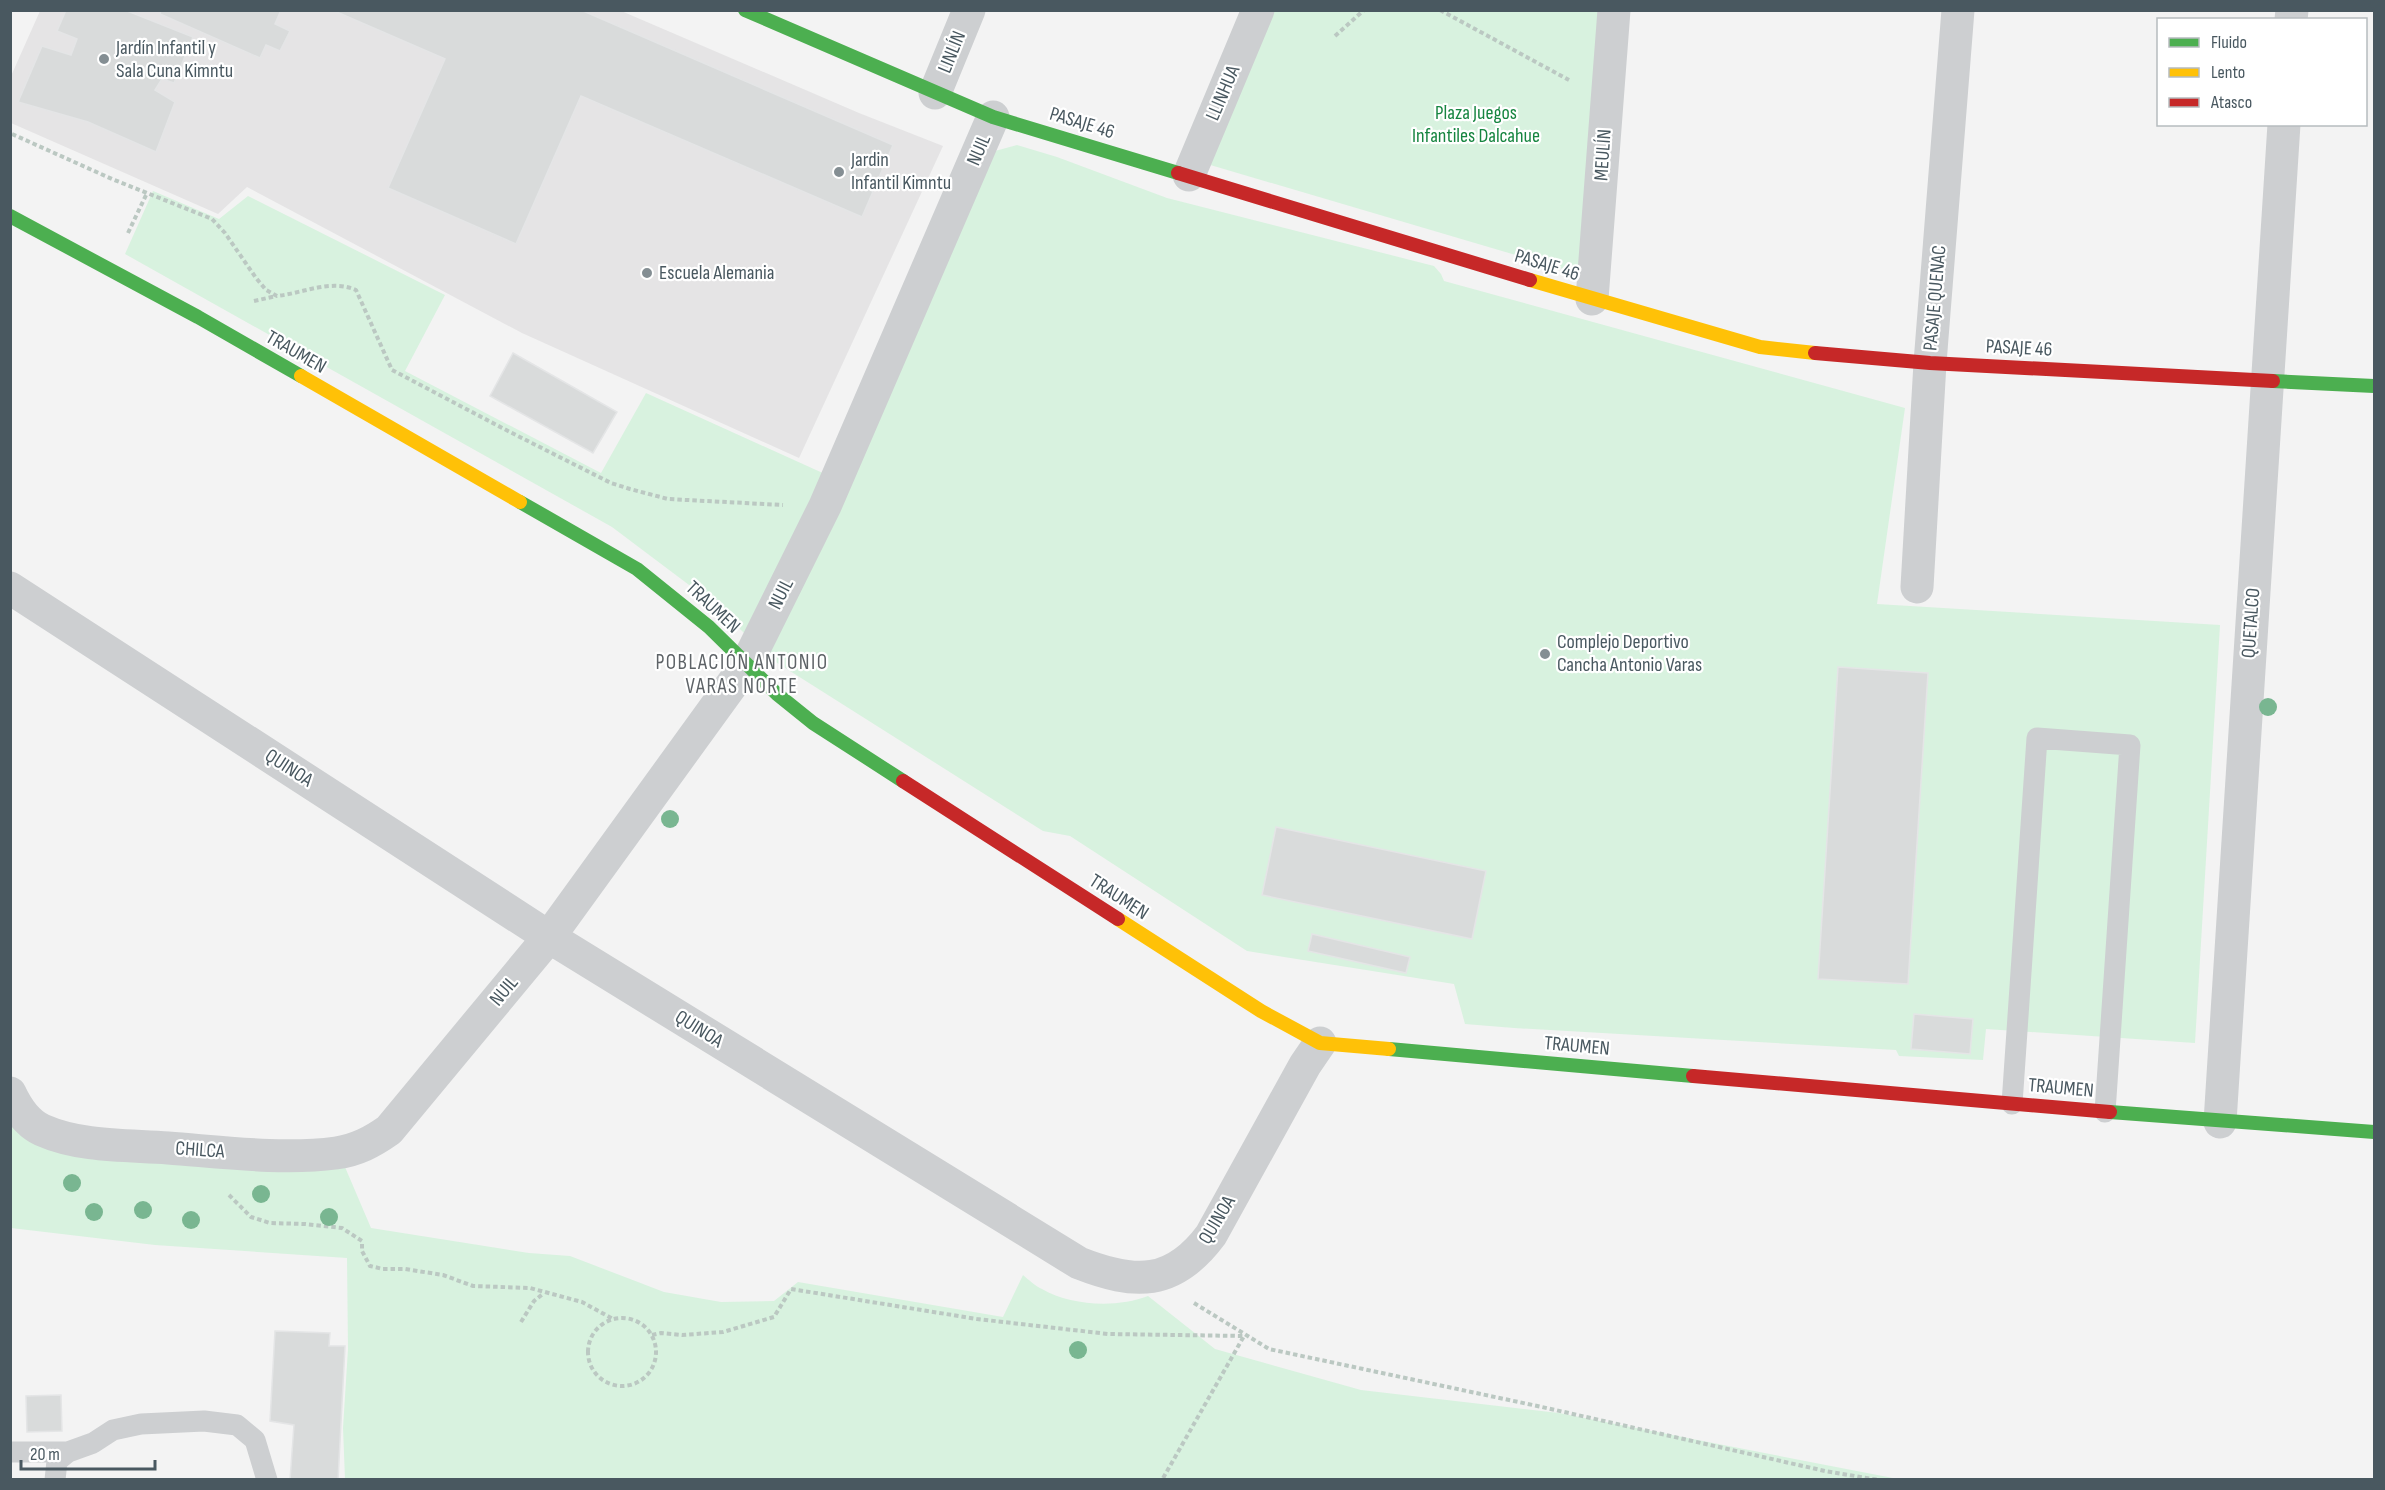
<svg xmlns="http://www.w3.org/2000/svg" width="2385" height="1490" font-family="'Sofia Sans Condensed',sans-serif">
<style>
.education{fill:#e5e4e5}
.green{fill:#d8f2df}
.building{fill:#d9dbdb;stroke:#e4e5e6;stroke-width:1.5}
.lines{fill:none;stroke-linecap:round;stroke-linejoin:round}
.path{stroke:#bbc8c2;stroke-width:4;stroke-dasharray:4.5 3;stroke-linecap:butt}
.lane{stroke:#cdcfd1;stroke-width:21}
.street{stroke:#cdcfd1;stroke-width:33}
.fast{stroke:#4caf50;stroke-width:14}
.slow{stroke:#ffc107;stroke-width:14}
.jam{stroke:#c62828;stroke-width:14}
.tree{fill:#79b691}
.poi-dot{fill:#848e93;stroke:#fff;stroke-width:2}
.labels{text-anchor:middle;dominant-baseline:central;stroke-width:4.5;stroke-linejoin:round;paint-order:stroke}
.poi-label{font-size:20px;fill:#495860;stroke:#fff;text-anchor:start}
.street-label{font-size:20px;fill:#495860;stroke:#fff}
.park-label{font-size:20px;fill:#168540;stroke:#fff}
.neighbourhood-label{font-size:21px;letter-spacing:1.5px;fill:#5e6367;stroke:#fff}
</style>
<rect width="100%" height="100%" fill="#f3f3f3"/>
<path class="education" d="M619 10 859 113 943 146 799 458 522 333 247 187 218 214 11 123V76L40 11Z"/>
<path class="green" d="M1271 11H1599L1580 274 1207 164Z
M1017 145 1057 157 1167 198 1434 266 1441 274 1444 281 1905 408 1877 604 2220 625 2195 1043 1986 1029 1983 1060 1899 1056 1896 1050 1514 1028 1465 1024 1454 984 1247 951 1070 836 1043 831 771 659 713 603 612 527 125 254 153 191 219 219 248 196 445 295 405 371 601 473 646 393 847 484 995 151Z
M10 1118 345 1167 371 1228 529 1253 570 1256 664 1292 721 1302 774 1301 798 1282 1003 1317 1023 1275C1029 1280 1035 1286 1042 1289 1071 1306 1117 1308 1148 1296L1215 1349 1361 1390 1559 1413 1898 1479H1923H345L343 1428 348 1349 347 1258 155 1245 11 1228Z"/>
<path class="building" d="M66 10H125L193 37 174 83 162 79 155 90 175 102 156 152 88 122 18 102 42 46 71 55 77 39 57 31Z
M161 10H281L275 24 290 31 280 51 266 45 260 58 160 14Z
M332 10H581L893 145 862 217 581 96 516 244 388 188 445 59Z
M513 353 617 412 593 453 490 396Z
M1838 667 1928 673 1908 984 1818 979Z
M1276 827 1486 871 1472 939 1262 895Z
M1312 934 1410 957 1406 973 1308 951Z
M1914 1014 1973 1019 1970 1054 1911 1049Z
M275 1331 330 1333 329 1346H345L338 1480H290L294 1425 270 1421Z
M61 1395 62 1431 27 1432 26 1396Z"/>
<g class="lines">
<path class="path" d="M1440 10 1569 80
M1335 36 1364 10
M12 134 112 179 212 219 225 233 256 278 266 290 277 296C303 293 331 279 356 290L392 370 508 431 611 483 630 489 668 499 783 505
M128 233 147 193
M254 301 276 296
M229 1195 251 1217 270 1223 305 1224 342 1228 362 1241V1251L370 1266 383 1269H405L443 1275 473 1286 530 1288 582 1302 613 1319
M1194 1303 1269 1349 1542 1407 1825 1471 1879 1480
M588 1352a34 34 0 1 1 68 0a34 34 0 1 1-68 0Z
M521 1322 534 1301 544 1293
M652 1335 661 1333 682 1335 723 1332 774 1317 791 1289 977 1319 1108 1334 1244 1336 1162 1480"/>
<path class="lane" d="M2012 1104 2037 738 2130 745 2105 1112
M10 1452H68L93 1443 113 1430 141 1424 204 1421 237 1425 255 1440 267 1480
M55 1480 57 1461 68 1452"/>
<path class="street" d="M2291 20 2292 10
M935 93 969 10
M1189 175 1258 10
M1592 299 1614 10
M1917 587 1930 363 1958 10
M10 588 549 937 1079 1263C1135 1285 1173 1286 1211 1235L1305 1065 1320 1043
M10 1093C17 1108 27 1123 42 1130 80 1147 127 1145 168 1148 222 1152 283 1160 336 1153 357 1150 372 1142 389 1130L549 937 746 665 825 506 993 117
M2220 1122 2284 124"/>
<path class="fast" d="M745 10 993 117 1178 173
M10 216 198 317 301 376
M2273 381 2374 386
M520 502 637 569 709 627 777 694 813 723 903 781
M1389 1049 1693 1076
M2110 1112 2374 1132"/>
<path class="slow" d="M1530 280 1760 347 1815 353
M301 376 520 502
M1118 919 1261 1011 1320 1043 1389 1049"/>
<path class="jam" d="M1178 173 1530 280
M1815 353 1930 363 2273 381
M903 781 1118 919
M1693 1076 2110 1112"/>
</g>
<g class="tree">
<circle cx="2268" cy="707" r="9"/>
<circle cx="670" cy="819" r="9"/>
<circle cx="72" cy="1183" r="9"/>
<circle cx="261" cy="1194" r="9"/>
<circle cx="143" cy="1210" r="9"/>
<circle cx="94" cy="1212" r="9"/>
<circle cx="329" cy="1217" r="9"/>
<circle cx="191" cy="1220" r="9"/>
<circle cx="1078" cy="1350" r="9"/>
</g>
<g class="poi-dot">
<circle cx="104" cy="59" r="6"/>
<circle cx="839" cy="172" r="6"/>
<circle cx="647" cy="273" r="6"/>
<circle cx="1545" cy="654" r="6"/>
</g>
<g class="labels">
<g class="poi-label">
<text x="116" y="48">Jardín Infantil y<tspan x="116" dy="23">Sala Cuna Kimntu</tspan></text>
<text x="851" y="160">Jardin<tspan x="851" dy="23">Infantil Kimntu</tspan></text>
<text x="659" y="273">Escuela Alemania</text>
<text x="1557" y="642">Complejo Deportivo<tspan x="1557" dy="23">Cancha Antonio Varas</tspan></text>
</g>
<g class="street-label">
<text transform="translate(952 52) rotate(-68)">LINLÍN</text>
<text transform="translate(1223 93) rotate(-67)">LLINHUA</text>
<text transform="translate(1082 123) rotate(17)">PASAJE 46</text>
<text transform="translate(979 150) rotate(-67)">NUIL</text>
<text transform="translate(1603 155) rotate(-86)">MEULÍN</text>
<text transform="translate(1547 265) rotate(17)">PASAJE 46</text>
<text transform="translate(1935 298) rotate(-85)">PASAJE QUENAC</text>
<text transform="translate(2019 348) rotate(3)">PASAJE 46</text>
<text transform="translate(296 352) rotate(30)">TRAUMEN</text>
<text transform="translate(781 594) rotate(-63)">NUIL</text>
<text transform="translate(713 607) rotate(43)">TRAUMEN</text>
<text transform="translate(2251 623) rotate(-86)">QUETALCO</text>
<text transform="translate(289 768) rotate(33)">QUINOA</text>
<text transform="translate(1119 897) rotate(33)">TRAUMEN</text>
<text transform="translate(504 991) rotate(-50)">NUIL</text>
<text transform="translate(699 1029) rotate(32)">QUINOA</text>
<text transform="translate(1577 1046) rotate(5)">TRAUMEN</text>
<text transform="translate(2061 1088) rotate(5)">TRAUMEN</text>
<text transform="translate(200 1150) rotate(4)">CHILCA</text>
<text transform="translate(1217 1220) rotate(-59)">QUINOA</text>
</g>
<g class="park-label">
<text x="1476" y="113">Plaza Juegos<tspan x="1476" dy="23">Infantiles Dalcahue</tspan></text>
</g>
<g class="neighbourhood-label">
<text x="742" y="662">POBLACIÓN ANTONIO<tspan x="742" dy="24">VARAS NORTE</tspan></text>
</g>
</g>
<rect width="2385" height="1490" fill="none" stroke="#495860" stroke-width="24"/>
<rect x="2157" y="18" width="210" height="108" fill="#ffffff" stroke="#b6bcbf" stroke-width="1.5"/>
<rect x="2169" y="38" width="30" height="9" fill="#4caf50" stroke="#b6bcbf" stroke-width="1.5"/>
<text x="2211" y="48" font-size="18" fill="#495860">Fluido</text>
<rect x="2169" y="68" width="30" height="9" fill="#ffc107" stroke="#b6bcbf" stroke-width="1.5"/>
<text x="2211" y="78" font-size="18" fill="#495860">Lento</text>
<rect x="2169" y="98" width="30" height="9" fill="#c62828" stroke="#b6bcbf" stroke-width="1.5"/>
<text x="2211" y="108" font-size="18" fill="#495860">Atasco</text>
<path d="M21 1460v9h134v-9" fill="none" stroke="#495860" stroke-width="3"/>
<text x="30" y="1460" font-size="18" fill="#495860" stroke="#ffffff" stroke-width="4.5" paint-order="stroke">20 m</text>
</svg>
